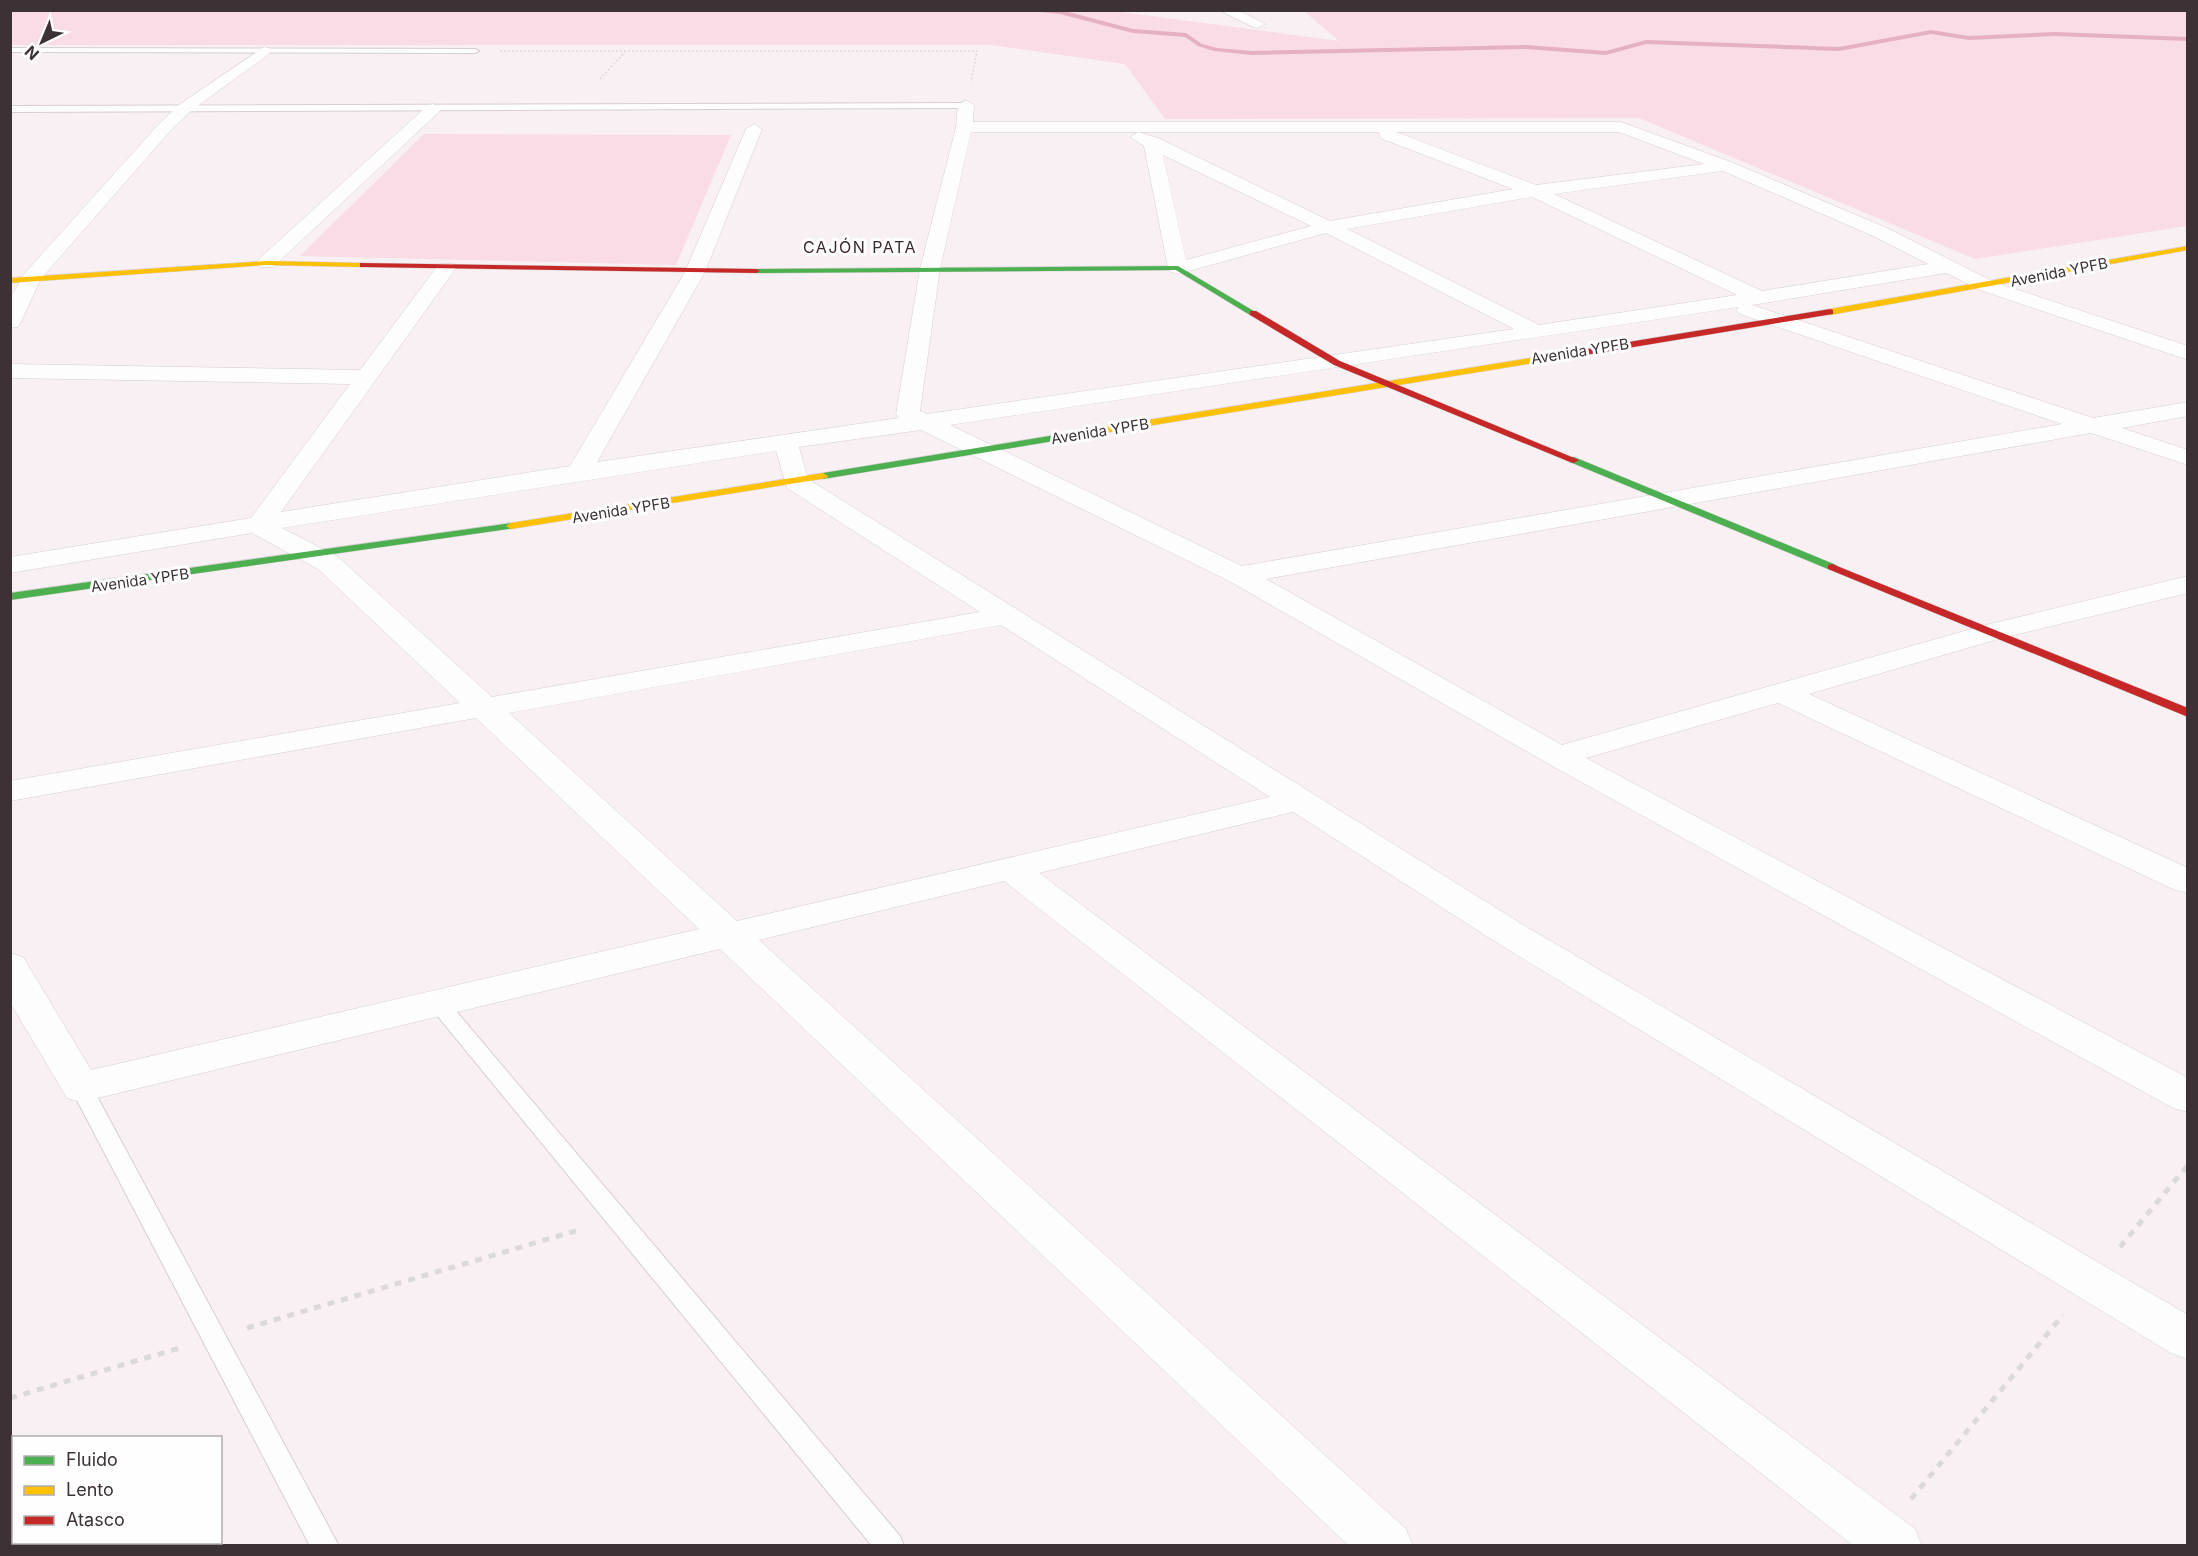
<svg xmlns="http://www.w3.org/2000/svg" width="2198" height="1556" font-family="Inter,sans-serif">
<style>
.green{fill:#f9dce5}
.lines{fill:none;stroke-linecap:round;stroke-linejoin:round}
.stream{fill:#e6b0c3;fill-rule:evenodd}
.lane-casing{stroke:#d6ced0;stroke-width:2}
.street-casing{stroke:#d6ced0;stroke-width:1}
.fast-casing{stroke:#d6ced0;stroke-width:1}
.slow-casing{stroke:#d6ced0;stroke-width:1}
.jam-casing{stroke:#d6ced0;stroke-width:1}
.path-far1{stroke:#dbd9d9;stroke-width:1.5;stroke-dasharray:2 2;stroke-linecap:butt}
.path{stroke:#dbd9d9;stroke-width:5;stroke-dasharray:7 7;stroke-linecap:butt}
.lane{fill:#fefdfd;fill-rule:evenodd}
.street{fill:#fefdfd;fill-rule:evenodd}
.fast{fill:#4caf50;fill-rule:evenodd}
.slow{fill:#ffc107;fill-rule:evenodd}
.jam{fill:#c62828;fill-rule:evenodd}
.labels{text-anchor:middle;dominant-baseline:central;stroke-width:6;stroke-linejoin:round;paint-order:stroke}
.far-street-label{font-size:15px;fill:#3c3235;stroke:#fefefe}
.far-neighbourhood-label{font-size:16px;letter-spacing:1.5px;fill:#3c292f;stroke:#fefefe}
</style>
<rect width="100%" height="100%" fill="#f8f0f2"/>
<path class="green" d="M1113 11 1339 41 1304 11H2187V226L1975 259 1639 118 1165 119 1125 64 991 45H10L11 10Z
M424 134 731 135 676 265 300 256Z"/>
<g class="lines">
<path class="stream" d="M1021 10H1061L1133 29 1186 33 1202 44 1217 48 1252 51 1526 45 1606 51 1646 40 1839 47 1931 30 1969 36 2054 32 2188 37V41L2054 36 1969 40 1931 34 1839 51 1646 44 1606 55 1526 49 1252 55 1214 51 1198 46 1185 37 1133 33 1060 14Z"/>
<g class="lane-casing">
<path id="lane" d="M10 48 475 49 479 51 475 53 10 52Z
M969 103 966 108 10 112V106Z
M438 996 445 998 900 1536 904 1546H872L431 1008 427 1003 431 998Z
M81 1079 89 1081 92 1087 339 1546H310L70 1087 73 1081Z"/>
</g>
<g class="street-casing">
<path id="street" d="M1219 10H1238L1265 24 1258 28 1253 27Z
M264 47 269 48 271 51 269 54 192 110 170 131 40 280 21 322 18 327 10 328V299L24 274 158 125 180 104Z
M966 100 974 105 973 122H1621L1731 162 1887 228 1994 282 2188 346V360L1980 290 1946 273 1752 305 2093 418 2188 402V416L2122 428 2188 450V465L2091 433 1266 579 1562 745 1982 626 2188 576V593L2002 638 1809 694 2188 868V893L2175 890 1778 703 1586 758 2188 1078V1112L2173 1108 1547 763 1229 581 921 430 799 447 808 479 1525 926 2188 1315V1359L2171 1353 1499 944 1293 812 1039 873 1915 1529 1922 1546H1854L1004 881 759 940 1406 1529 1413 1546H1349L720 949 81 1102 67 1098 10 1002V953L23 957 91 1070 699 929 476 718 10 801V781L460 703 318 569 252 533 10 573V557L251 518 350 384 10 378V364L360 370 439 264H453L456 268 281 512 570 466 685 272 746 129 754 124 762 129 705 272 597 462 899 418 896 414 920 269 956 127 958 105ZM971 132H1379L1380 138 1513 189 1330 221 1158 138 1138 132 1130 137 1144 146 1168 268 1171 272 1178 274 1326 233 1514 329 927 414 920 411 940 269ZM1396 132H1619L1704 164 1536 185ZM1163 155 1311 226 1186 260ZM1723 171 1873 236 1928 264 1762 291 1554 194ZM1532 197 1737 295 1539 325 1347 229ZM1739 307 1736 310 1740 314 2062 424 1242 566 950 425ZM776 451 787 488 980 612 492 697 338 557 282 528ZM1001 625 1270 797 737 921 509 713Z
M433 104 441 109 439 112 273 267H259L256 263 259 259 427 106Z"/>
</g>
<g class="fast-casing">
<path id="fast" d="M1178 266 1257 313 1250 315 1176 270 756 273 752 271 756 269Z
M1074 432 1079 435 1078 437 823 479 818 476 823 473Z
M1574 457 1836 565 1838 567 1832 570 1828 569 1570 462V458Z
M511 523 516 526 515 528 10 600V593Z"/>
</g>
<g class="slow-casing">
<path id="slow" d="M2188 246V250L1830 315 1826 312 1830 309Z
M266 261 363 263 367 265 363 267 266 265 10 283V278Z
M1537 357 1540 358V362L1074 438 1069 435 1074 432Z
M823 473 828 476 827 478 511 529 506 526 511 523Z"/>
</g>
<g class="jam-casing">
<path id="jam" d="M360 263 756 269 760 271 756 273 363 267H360Z
M1830 309 1833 310V314L1537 363 1532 360 1537 357Z
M1250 311H1256L1340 361 1579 460 1574 463 1570 462 1334 365 1250 315Z
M1832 564 2188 708V717L1828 569V565Z"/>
</g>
<path class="path-far1" d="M500 51H977L971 82
M600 79 625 52"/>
<path class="path" d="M2120 1247 2188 1165
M247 1328 582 1229
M10 1398 180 1348
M1911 1499 2063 1315"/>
<use href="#lane" class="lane"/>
<use href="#street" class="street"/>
<use href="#fast" class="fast"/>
<use href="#slow" class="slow"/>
<use href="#jam" class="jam"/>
</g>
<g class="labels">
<g class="far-street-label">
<text transform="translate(2059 272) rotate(-11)">Avenida YPFB</text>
<text transform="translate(1580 351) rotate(-9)">Avenida YPFB</text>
<text transform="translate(1100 431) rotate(-9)">Avenida YPFB</text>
<text transform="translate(621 510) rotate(-9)">Avenida YPFB</text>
<text transform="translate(140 580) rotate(-8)">Avenida YPFB</text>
</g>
<g class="far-neighbourhood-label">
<text x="860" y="247">CAJÓN PATA</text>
</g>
</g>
<rect width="2198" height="1556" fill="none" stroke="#3c3235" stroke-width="24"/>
<rect x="12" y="1436" width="210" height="108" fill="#fefefe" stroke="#b0acae" stroke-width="1.5"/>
<rect x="24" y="1456" width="30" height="9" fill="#4caf50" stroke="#b0acae" stroke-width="1.5"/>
<text x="66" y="1466" font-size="18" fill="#3c3235">Fluido</text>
<rect x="24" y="1486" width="30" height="9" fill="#ffc107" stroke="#b0acae" stroke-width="1.5"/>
<text x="66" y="1496" font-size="18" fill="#3c3235">Lento</text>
<rect x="24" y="1516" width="30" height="9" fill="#c62828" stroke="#b0acae" stroke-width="1.5"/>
<text x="66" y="1526" font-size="18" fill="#3c3235">Atasco</text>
<g transform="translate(42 42) rotate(223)" stroke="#fefefe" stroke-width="4.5" paint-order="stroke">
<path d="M0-4.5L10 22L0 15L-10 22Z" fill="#3c3235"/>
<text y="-9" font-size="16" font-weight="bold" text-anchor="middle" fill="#3c3235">N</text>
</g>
</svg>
